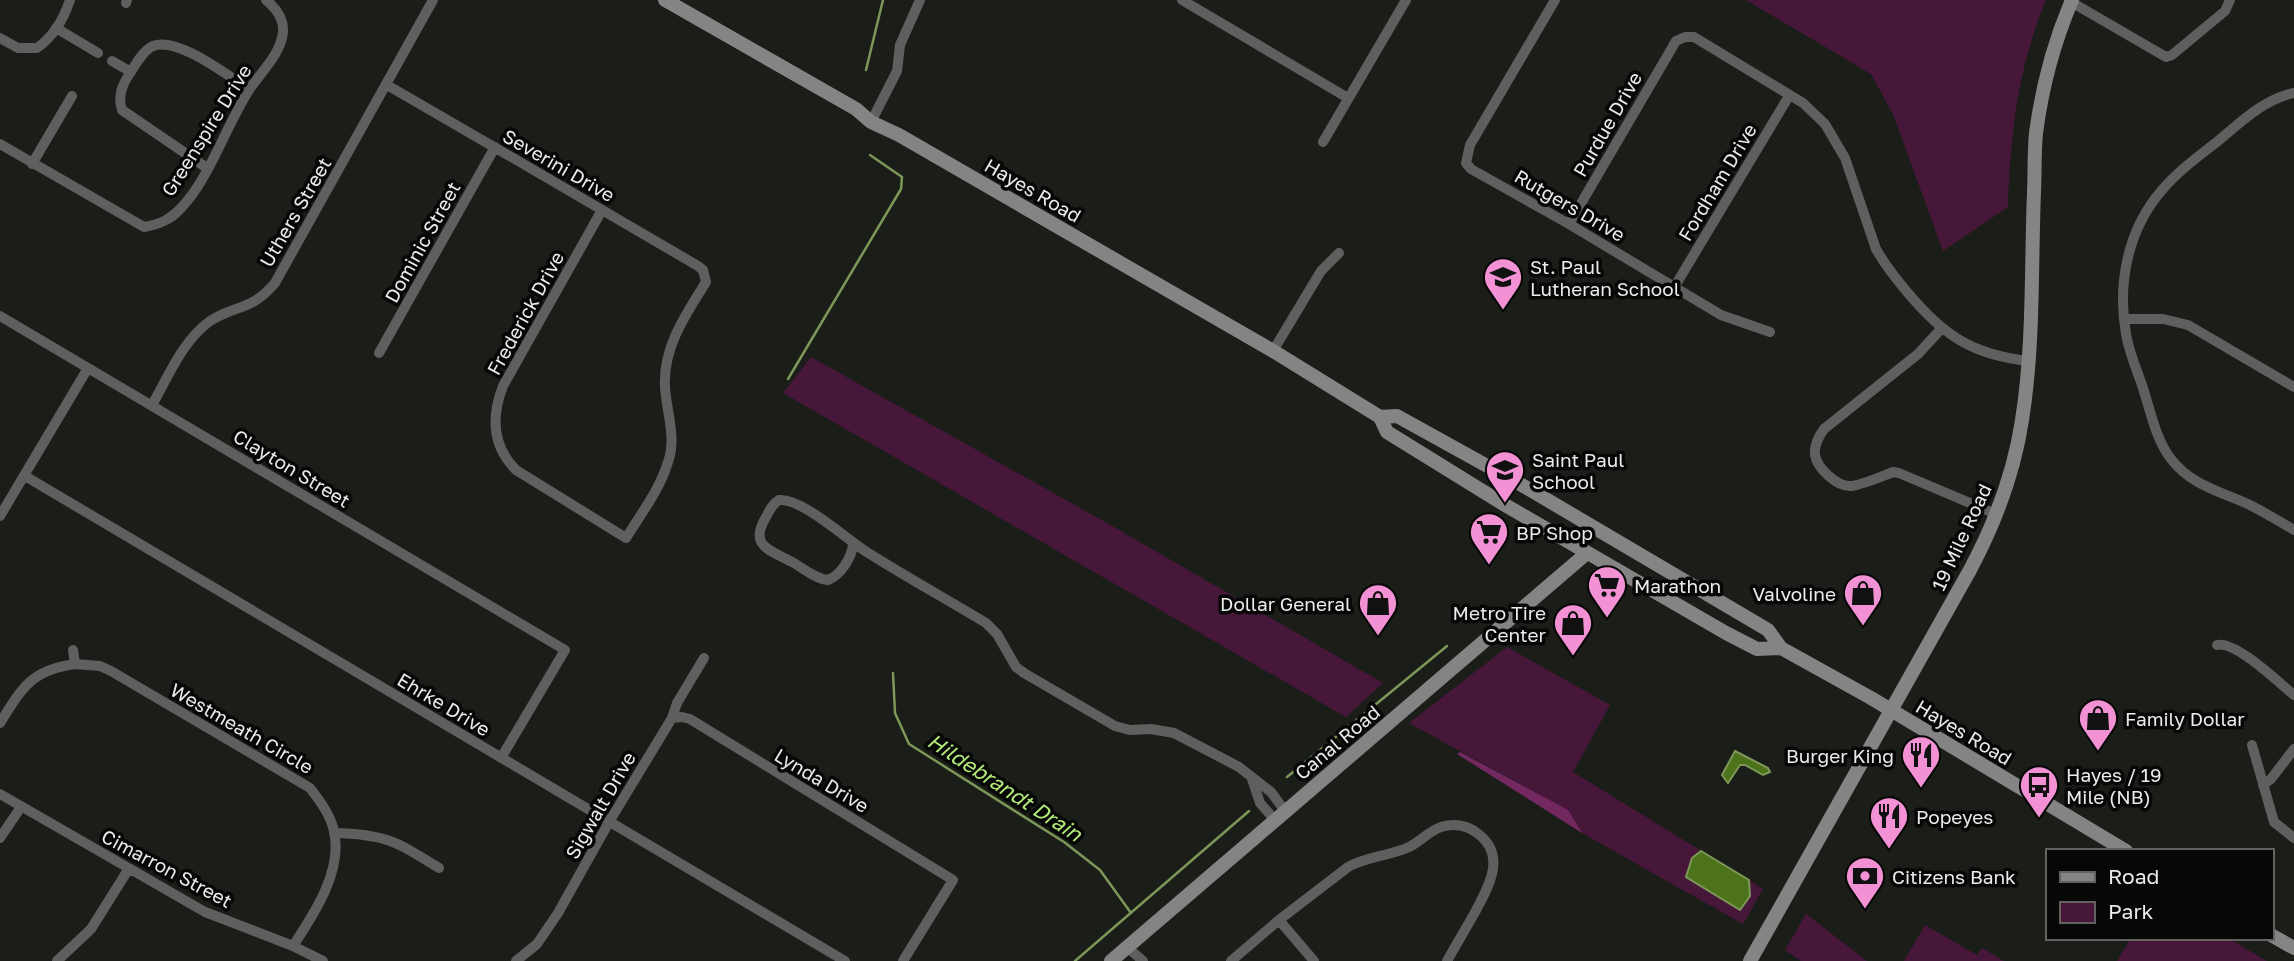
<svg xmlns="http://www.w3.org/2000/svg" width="2294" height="961" font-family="'Golos Text',sans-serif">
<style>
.green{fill:#47173a}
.forest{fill:#732960}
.water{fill:#4c7319;stroke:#7c9758;stroke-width:2}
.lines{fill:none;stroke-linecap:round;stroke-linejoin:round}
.stream{stroke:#7c9758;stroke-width:2.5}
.street{stroke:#605e5f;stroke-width:10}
.secondary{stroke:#868385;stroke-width:14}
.labels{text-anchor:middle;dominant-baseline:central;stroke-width:7;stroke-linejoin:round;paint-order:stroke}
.street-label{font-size:19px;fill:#ebecea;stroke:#060706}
.poi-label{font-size:19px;fill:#ebecea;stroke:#060706;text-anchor:start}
.water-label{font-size:21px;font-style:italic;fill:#b3eb7a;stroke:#060706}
</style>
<rect width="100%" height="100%" fill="#1b1d19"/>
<path class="green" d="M1746 0H2046C2018 67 2010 136 2008 207L1943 251 1893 114 1871 74Z
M811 357 1114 527 1383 683 1346 717 783 393Z
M1507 647 1610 705 1573 772 1763 889 1743 924 1582 833 1567 810 1409 723Z
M1806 914 1867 961H1801L1785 950Z
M1925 925 1977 955 1982 948 2004 961H1904Z
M2131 938H2228L2267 961H2117Z"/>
<path class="forest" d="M1460 752 1568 810 1582 833 1457 754Z"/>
<path class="water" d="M1735 751 1768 768 1770 772 1763 775 1745 765H1740L1728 783 1722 775Z
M1701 851 1749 880 1750 896 1740 910 1686 877 1692 858Z"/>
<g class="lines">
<path class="stream" d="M866 70 883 0
M788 379 901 189 902 177 870 155
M893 673 895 713 909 744 1064 842 1100 870 1131 913
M1287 777 1447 646
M1075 961 1249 811"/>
<path class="street" d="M1182 0 1348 98
M1555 0 1470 145 1466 163 1471 169 1569 224 1721 315 1770 332
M2071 2 2166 57 2172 55 2225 11 2230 0
M126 3 127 0
M56 28 98 53
M0 38 18 48H37C53 37 64 18 70 0
M112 61 131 72
M387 85C491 145 594 205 698 266L703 270 706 282C686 314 663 347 665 386 666 411 677 437 668 462 660 489 641 514 626 538L516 470C492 446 491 417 503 386L602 210
M2294 93C2264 99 2241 122 2218 141 2199 156 2178 171 2162 190 2128 229 2117 283 2126 334 2129 352 2136 368 2142 385 2150 409 2155 438 2171 459 2191 485 2219 491 2248 504 2264 512 2279 521 2294 530
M871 122 897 71 900 45 920 0
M1323 142 1406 0
M0 144 144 227C160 224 170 220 181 208 209 180 228 121 251 87 263 70 281 53 283 32 284 18 276 8 266 0
M32 164 72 96
M207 168 122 110C117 95 123 83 132 70 137 62 144 50 153 46 178 36 229 77 249 89
M1569 224 1676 41 1685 37H1694L1803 103 1825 124 1845 158 1876 249C1885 265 1896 279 1908 293 1944 336 1973 355 2029 361
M1675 286 1789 96
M0 316 565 650 501 758
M2124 319H2163L2188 325 2294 387
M1941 329 1918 354 1824 429C1819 436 1814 446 1815 455 1817 468 1837 487 1851 486 1864 484 1880 477 1893 472L1899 473 1996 514
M1273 351 1321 271 1339 253
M379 353 495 147
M152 405C168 377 183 340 210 321 237 304 250 312 275 283L433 0
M25 476 845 961
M0 516 88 368
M853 544C852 557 841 575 828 580 816 579 804 569 794 563 771 550 748 547 766 517 770 510 772 504 779 500 803 498 848 541 870 554 908 578 948 600 986 623L997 634 1016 667 1024 673 1115 726 1130 730 1151 729 1174 733 1239 767 1271 792 1285 811
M2217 645C2235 640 2279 683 2294 695
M75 664 100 666 111 671 310 788C320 801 330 814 334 831 343 871 314 914 293 946
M672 718 682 717 690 719 953 880 903 961
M0 723C22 688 31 670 75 664L73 650
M2252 745 2274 822 2294 838
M1252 779 1260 803 1275 820
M2263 785 2271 779 2294 749
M0 794 205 912 293 946 323 961
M334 833C386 834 397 842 439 868
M0 838 21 807
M1279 920 1314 961
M1127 947 1143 961
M57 961 91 929 128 870
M516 961 537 944 558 913 609 822 672 718 677 703 704 658
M1231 961 1279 920 1348 867C1367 856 1390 856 1409 847 1421 841 1429 831 1441 827 1453 823 1467 825 1477 833 1508 855 1488 888 1474 914 1465 930 1456 945 1447 961"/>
<path class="secondary" d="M665 0 856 109 871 122 899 135 1273 351 1380 417 1397 416 1527 488 1768 630 1781 648 1871 698 2126 851
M1380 417 1387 432 1505 505 1726 633 1757 649 1781 648
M2271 935 2294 948
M1111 961 1587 553
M1750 961 1970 570C1995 523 2014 474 2022 420 2034 345 2031 267 2034 192 2035 172 2034 153 2036 133 2042 87 2054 42 2072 0"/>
</g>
<defs>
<g id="school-pin" transform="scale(2.0125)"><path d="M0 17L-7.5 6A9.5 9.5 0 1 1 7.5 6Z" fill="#f391d5" stroke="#060706"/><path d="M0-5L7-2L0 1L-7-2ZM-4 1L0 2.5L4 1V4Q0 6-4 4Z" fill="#111"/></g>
<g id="supermarket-pin" transform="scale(2.0125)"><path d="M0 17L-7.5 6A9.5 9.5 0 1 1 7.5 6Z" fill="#f391d5" stroke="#060706"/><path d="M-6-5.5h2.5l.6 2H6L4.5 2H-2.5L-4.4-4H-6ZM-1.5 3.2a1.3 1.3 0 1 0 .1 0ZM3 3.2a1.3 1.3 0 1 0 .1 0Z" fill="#111"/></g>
<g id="shop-pin" transform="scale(2.0125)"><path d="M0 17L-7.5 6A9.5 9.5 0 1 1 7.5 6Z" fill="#f391d5" stroke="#060706"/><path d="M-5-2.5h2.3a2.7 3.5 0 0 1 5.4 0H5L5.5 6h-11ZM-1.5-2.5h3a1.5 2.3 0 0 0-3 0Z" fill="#111"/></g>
<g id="restaurant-pin" transform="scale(2.0125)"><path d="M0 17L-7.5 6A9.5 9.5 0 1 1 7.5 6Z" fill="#f391d5" stroke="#060706"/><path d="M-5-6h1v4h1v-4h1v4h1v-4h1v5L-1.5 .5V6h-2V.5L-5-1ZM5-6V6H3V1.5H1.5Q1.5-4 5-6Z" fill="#111"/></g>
<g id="bus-pin" transform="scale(2.0125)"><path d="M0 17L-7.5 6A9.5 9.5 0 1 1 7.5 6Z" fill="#f391d5" stroke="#060706"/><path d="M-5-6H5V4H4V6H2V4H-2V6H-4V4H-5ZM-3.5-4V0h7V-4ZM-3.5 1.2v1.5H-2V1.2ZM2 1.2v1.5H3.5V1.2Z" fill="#111"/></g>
<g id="bank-pin" transform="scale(2.0125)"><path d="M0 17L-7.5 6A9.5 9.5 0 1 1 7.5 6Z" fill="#f391d5" stroke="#060706"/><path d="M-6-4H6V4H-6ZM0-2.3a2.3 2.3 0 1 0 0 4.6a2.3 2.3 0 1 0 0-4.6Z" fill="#111"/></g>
</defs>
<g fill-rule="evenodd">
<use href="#school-pin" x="1503" y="277"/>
<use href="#school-pin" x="1505" y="470"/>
<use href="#supermarket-pin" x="1489" y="532"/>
<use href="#supermarket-pin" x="1607" y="585"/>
<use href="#shop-pin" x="1863" y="593"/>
<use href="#shop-pin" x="1378" y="603"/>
<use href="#shop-pin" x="1573" y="623"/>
<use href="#shop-pin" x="2098" y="718"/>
<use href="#restaurant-pin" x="1921" y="755"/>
<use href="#bus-pin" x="2039" y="785"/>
<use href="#restaurant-pin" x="1889" y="816"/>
<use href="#bank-pin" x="1865" y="876"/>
</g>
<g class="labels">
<g class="street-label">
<text transform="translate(1607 124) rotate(-60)">Purdue Drive</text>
<text transform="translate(206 130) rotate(-58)">Greenspire Drive</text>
<text transform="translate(559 165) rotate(30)">Severini Drive</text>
<text transform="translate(1717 182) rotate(-59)">Fordham Drive</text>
<text transform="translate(1033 190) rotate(30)">Hayes Road</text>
<text transform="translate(1570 205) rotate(30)">Rutgers Drive</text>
<text transform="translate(295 212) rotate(-60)">Uthers Street</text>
<text transform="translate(422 242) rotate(-61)">Dominic Street</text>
<text transform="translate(525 313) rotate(-61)">Frederick Drive</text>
<text transform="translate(292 468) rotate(31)">Clayton Street</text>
<text transform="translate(1961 537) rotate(-65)">19 Mile Road</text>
<text transform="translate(444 704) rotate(31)">Ehrke Drive</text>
<text transform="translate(242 728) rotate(30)">Westmeath Circle</text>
<text transform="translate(1964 732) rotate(31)">Hayes Road</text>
<text transform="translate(1337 742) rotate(-40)">Canal Road</text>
<text transform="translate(822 780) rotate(31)">Lynda Drive</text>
<text transform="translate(600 805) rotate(-60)">Sigwalt Drive</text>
<text transform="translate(167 868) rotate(28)">Cimarron Street</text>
</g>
<g class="poi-label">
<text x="1530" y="266">St. Paul<tspan x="1530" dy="22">Lutheran School</tspan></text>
<text x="1532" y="459">Saint Paul<tspan x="1532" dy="22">School</tspan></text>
<text x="1516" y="532">BP Shop</text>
<text x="1634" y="585">Marathon</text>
<text x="1836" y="593" text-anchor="end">Valvoline</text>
<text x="1351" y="603" text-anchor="end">Dollar General</text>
<text x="1546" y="612" text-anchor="end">Metro Tire<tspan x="1546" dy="22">Center</tspan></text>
<text x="2125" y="718">Family Dollar</text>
<text x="1894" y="755" text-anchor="end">Burger King</text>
<text x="2066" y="774">Hayes / 19<tspan x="2066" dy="22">Mile (NB)</tspan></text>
<text x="1916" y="816">Popeyes</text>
<text x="1892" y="876">Citizens Bank</text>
</g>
<g class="water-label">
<text transform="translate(1005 787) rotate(33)">Hildebrandt Drain</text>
</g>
</g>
<rect x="2046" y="849" width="228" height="91" fill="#060706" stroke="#626361" stroke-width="2"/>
<rect x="2060" y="872" width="35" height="10" fill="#868385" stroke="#626361" stroke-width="2"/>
<text x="2108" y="884" font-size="21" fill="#ebecea">Road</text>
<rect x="2060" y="902" width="35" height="21" fill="#47173a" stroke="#626361" stroke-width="2"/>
<text x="2108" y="919" font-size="21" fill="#ebecea">Park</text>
</svg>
